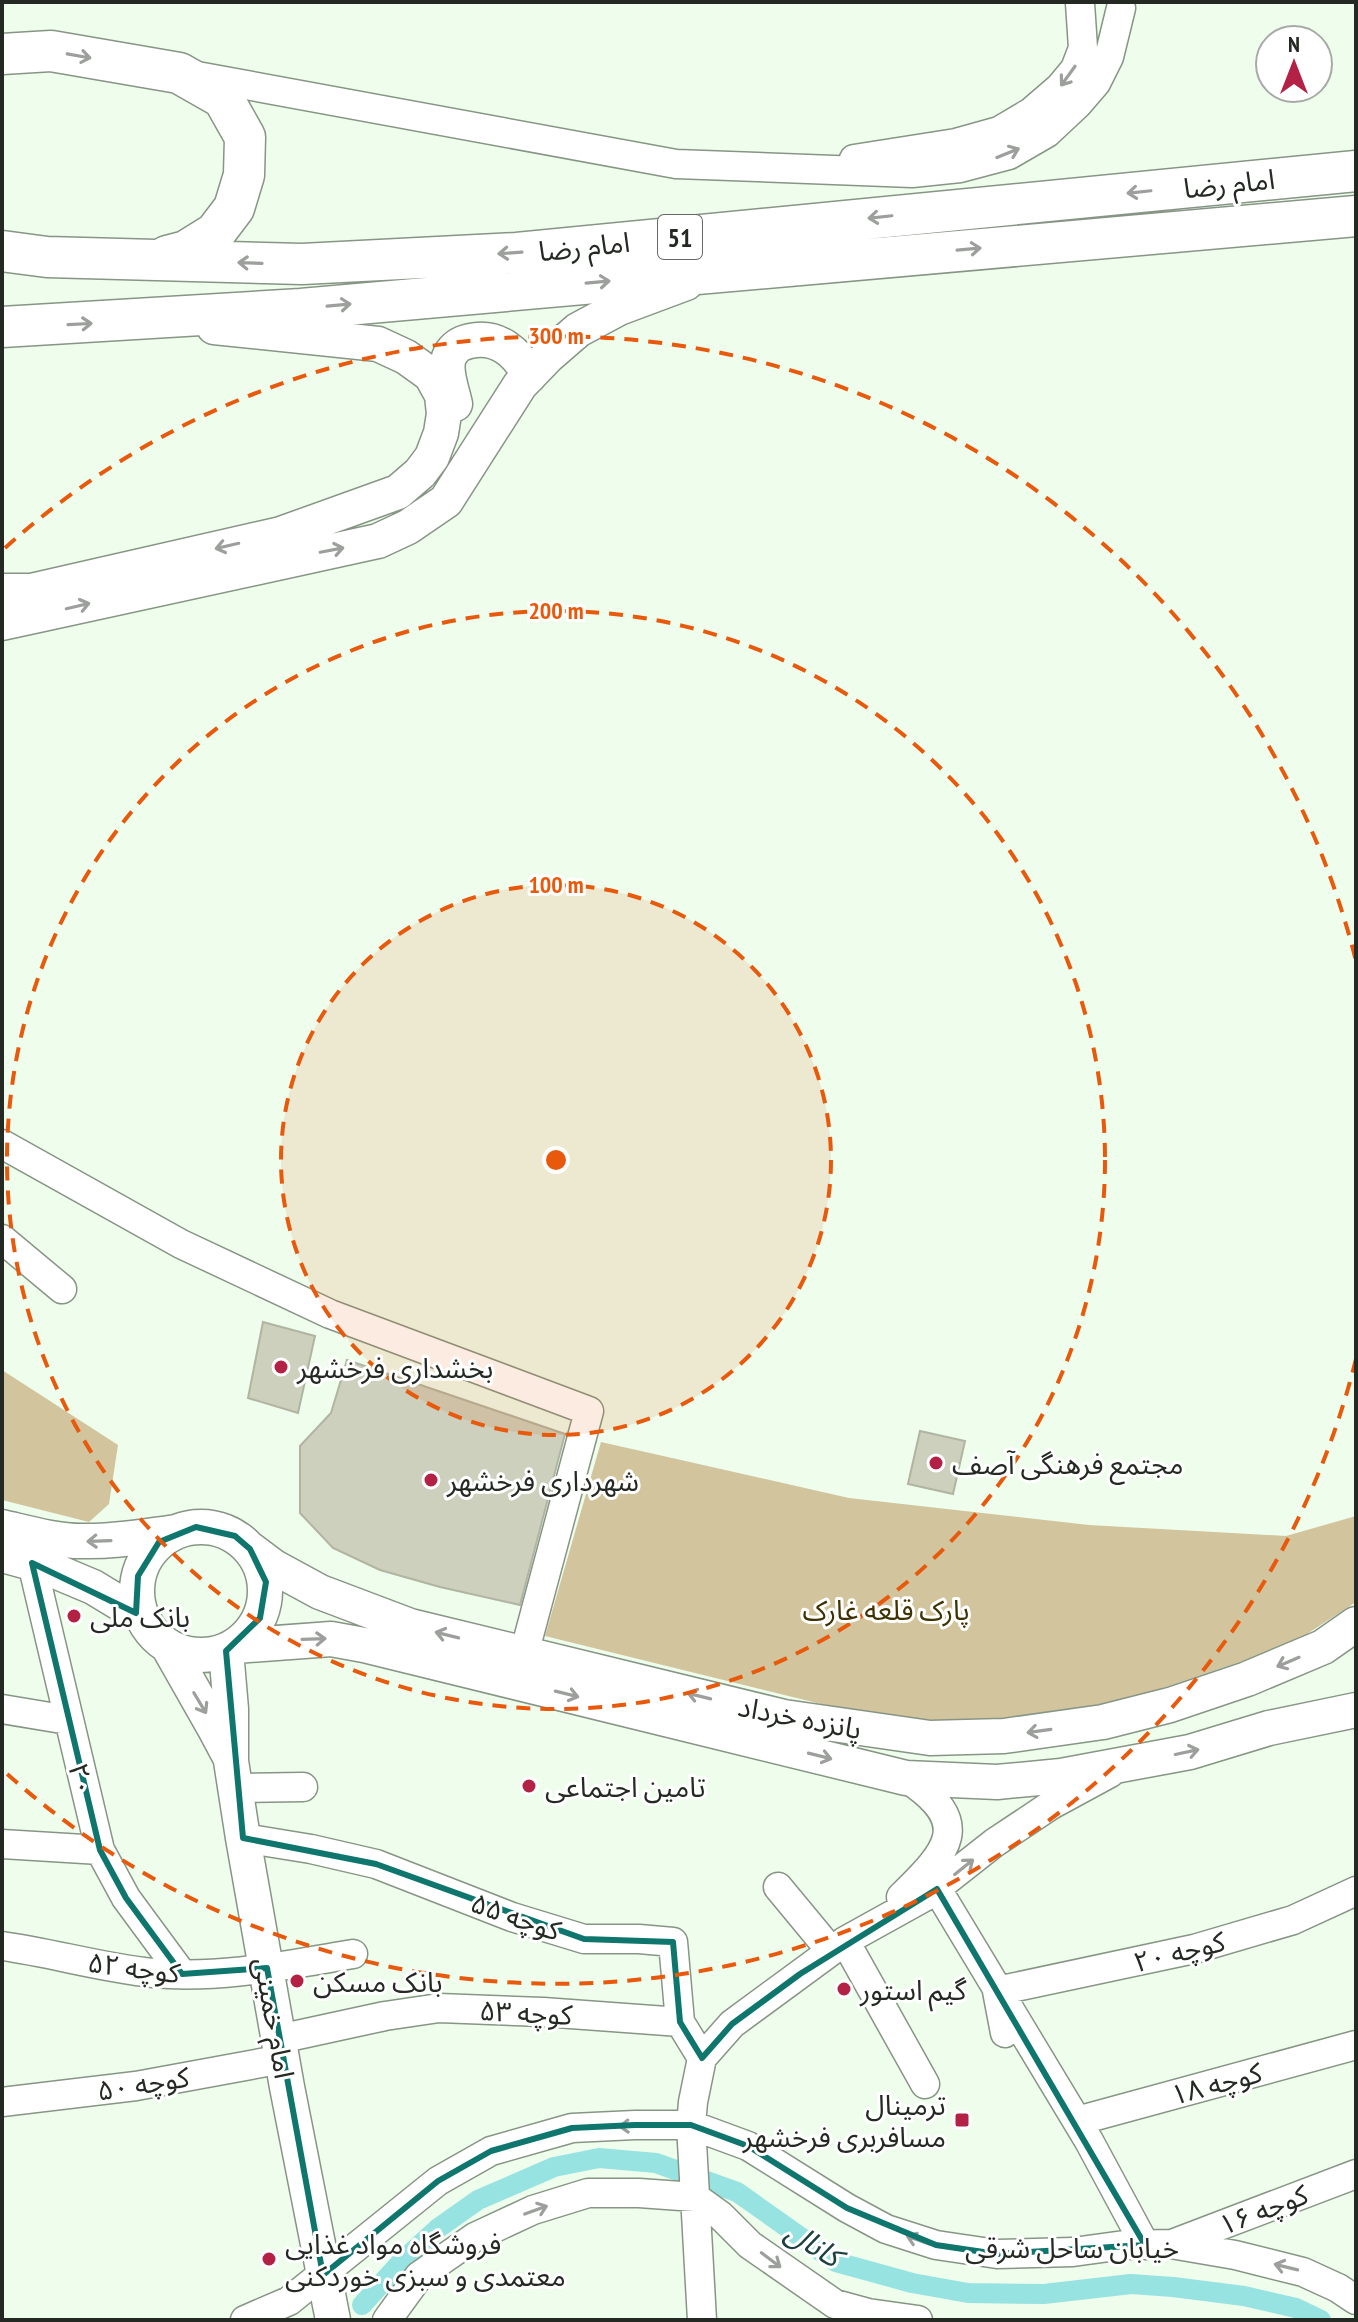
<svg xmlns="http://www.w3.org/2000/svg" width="1358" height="2322" font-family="'PT Sans Narrow','Noto Sans Arabic',sans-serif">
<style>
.green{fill:#d2c49c}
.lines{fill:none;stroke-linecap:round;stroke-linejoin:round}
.canal{stroke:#96e3e1;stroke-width:20}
.building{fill:#ccd0bc;stroke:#b0b4a0;stroke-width:2}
.minor-casing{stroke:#879585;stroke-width:31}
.major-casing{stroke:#879585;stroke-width:37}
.highway-casing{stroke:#879585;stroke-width:43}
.minor{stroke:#fff;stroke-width:28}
.major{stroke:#fff;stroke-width:34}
.highway{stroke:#fff;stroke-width:40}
.oneway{stroke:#9c9f9c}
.marked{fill:none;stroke:#0f766e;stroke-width:6;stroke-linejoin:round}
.ring{fill:none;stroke:#e8590c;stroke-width:4;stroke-dasharray:14 10}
.poi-dot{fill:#b32144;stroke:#fff;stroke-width:3}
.labels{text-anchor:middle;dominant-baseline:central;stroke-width:6;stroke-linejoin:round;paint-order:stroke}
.shield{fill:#fff;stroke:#666a65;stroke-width:2}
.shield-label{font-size:26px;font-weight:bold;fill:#242a23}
.street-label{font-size:28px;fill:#242a23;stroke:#fff}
.poi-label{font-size:28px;fill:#242a23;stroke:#fff;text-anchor:start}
.park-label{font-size:28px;fill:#3f3202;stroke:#fff}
.water-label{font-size:30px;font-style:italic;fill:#1b403f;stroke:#fff}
.centre{fill:#e8590c;stroke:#fff;stroke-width:4}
.ring-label{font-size:24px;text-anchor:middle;font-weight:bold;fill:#e8590c;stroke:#fff;stroke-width:6;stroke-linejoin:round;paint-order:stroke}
</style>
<rect width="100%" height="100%" fill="#eefdec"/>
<path class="green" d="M2 1370 118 1445 109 1504 89 1522 2 1500Z
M601 1442 849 1498 1089 1525 1286 1536 1356 1516V1602L1290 1645 1124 1701 965 1723 862 1714 545 1636Z"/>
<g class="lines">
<path class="canal" d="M362 2305 401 2262 437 2229 478 2200 554 2167 599 2158 656 2163 737 2192 836 2262 912 2283 968 2293 1044 2294 1131 2284 1173 2287 1244 2296 1296 2308 1321 2320"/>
</g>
<path class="building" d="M263 1322 315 1336 298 1413 248 1398Z
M347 1360 565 1434 520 1605 440 1587 380 1570 333 1548 300 1513V1446L331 1413Z
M920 1431 965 1441 953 1494 908 1484Z"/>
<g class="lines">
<g class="minor-casing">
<path id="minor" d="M197 76 676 164 912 173 960 168 1009 155 1047 133 1078 104 1096 83 1109 57 1121 8
M854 159 956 143 999 131 1031 112 1060 87 1075 69 1083 48 1080 3
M2 1144 181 1244 330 1314 589 1411 524 1654
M2 1239 62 1289
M32 1563 100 1850 126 1898 182 1974
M2 1709 68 1720
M236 1788 303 1787
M243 1838 311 1849 376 1864 512 1917 584 1939H639L673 1942 680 2022 702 2058
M2 1844 100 1850
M778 1887 831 1951
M937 1889 1089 2141 1145 2245
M901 1897C948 1851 975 1823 906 1778
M845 1941 925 2084
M2 1946C53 1953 102 1968 153 1973 220 1979 287 1965 353 1954
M1005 2033 997 1991 1194 1949 1293 1920 1356 1891
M279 2039 385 2016 439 2008 543 2012 680 2022
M2 2102 136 2086 283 2059
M1077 2121 1356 2045
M1172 2244 1356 2174
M245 2320 289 2301 438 2181 491 2151 572 2128 635 2125H691L748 2146 847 2208 886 2229 936 2245 997 2254 1073 2252 1124 2245 1171 2244 1235 2255 1303 2272 1338 2288 1356 2300
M387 2320 419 2276 475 2237 533 2210 588 2193H639L695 2197 720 2215 750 2245 835 2304 868 2313 918 2320
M702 2320 691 2125 693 2102 702 2058 732 2024 845 1941 928 1895 994 1843 1051 1805 1110 1773"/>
</g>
<g class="major-casing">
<path id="major" d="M455 404C452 389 443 369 450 355 455 346 461 343 470 341 497 335 518 352 529 376
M2 591H31L281 534 398 492 420 473 432 457 441 433 444 414 442 395 431 375 406 357 378 344 214 327
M2 623 378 541 408 527 446 501 520 385 548 356 578 330 619 308 686 283
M137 1591a64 64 0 1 1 128 0a64 64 0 1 1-128 0Z
M2 1527C28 1533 55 1541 82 1541 114 1542 145 1536 176 1532
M250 1549 274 1567 320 1592 410 1626 784 1717 930 1738 1004 1736 1103 1722 1170 1705 1247 1679 1323 1647 1356 1624
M2 1555 43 1566 93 1587 141 1616
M168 1646 214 1727 230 1757
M236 1646 331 1639 364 1645 906 1778 997 1782 1061 1776 1190 1752 1269 1728 1356 1710
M226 1651 231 1709V1761L243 1838 287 2087 333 2320"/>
</g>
<g class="highway-casing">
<path id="highway" d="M2 54 51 51 179 73 223 98 245 137 244 175 234 208 215 233 186 251 167 256
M2 251 47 257 302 264 517 253 1356 171
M2 327 301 309 1356 216"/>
</g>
<use href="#minor" class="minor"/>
<use href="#major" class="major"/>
<use href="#highway" class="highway"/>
</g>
<defs><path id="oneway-shaft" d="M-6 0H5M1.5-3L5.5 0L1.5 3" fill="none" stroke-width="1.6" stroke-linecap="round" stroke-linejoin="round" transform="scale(2)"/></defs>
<g class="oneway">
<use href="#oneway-shaft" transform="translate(79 56) rotate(10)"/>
<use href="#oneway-shaft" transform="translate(1068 76) rotate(126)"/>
<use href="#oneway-shaft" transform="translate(1008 153) rotate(-22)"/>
<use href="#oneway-shaft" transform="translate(1139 192) rotate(174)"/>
<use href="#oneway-shaft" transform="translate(880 217) rotate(174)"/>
<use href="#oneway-shaft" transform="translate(969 249) rotate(-5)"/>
<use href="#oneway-shaft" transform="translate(510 253) rotate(176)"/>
<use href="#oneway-shaft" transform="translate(250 263) rotate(-178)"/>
<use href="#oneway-shaft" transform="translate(598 282) rotate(-5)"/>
<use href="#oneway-shaft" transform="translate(339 305) rotate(-5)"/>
<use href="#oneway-shaft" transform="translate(80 324) rotate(-3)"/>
<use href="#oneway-shaft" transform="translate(227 546) rotate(167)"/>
<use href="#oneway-shaft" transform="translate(332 550) rotate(-11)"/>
<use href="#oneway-shaft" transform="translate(78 606) rotate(-13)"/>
<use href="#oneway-shaft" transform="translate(99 1541) rotate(178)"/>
<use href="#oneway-shaft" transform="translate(447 1635) rotate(-166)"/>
<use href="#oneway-shaft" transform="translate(314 1639) rotate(-2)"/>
<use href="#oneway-shaft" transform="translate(1288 1662) rotate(157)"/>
<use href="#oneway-shaft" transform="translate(567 1694) rotate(14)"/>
<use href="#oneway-shaft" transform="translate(699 1696) rotate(-166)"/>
<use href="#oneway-shaft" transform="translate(200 1703) rotate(59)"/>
<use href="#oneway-shaft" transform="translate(1039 1731) rotate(172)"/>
<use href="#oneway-shaft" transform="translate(1187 1752) rotate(-12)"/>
<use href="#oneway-shaft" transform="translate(820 1756) rotate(14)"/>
<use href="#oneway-shaft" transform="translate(964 1867) rotate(-39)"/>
<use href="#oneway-shaft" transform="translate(631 2126) rotate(178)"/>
<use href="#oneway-shaft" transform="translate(536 2210) rotate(-20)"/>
<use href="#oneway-shaft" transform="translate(918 2240) rotate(-161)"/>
<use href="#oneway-shaft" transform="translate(771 2260) rotate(37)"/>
<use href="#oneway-shaft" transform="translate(1286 2267) rotate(-166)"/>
</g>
<path class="marked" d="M196 1527 235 1536 250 1549 266 1582 260 1618 226 1651 243 1838 376 1864 584 1939 673 1942 680 2022 702 2058 732 2024 800 1974 937 1889 1145 2245 997 2254 936 2245 847 2208 748 2146 691 2125H635L572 2128 491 2151 438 2181 323 2275 267 1968 182 1974 126 1898 100 1850 32 1563 136 1613 138 1576 159 1542Z"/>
<circle cx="556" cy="1160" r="275" fill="#e8590c" fill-opacity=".12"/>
<g class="ring">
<circle cx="556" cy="1160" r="275"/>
<circle cx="556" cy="1160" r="549"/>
<path d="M1356 1359A824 824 0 0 1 5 1772M5 548A824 824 0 0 1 1356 961"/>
</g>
<g class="poi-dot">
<circle cx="281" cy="1367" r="8"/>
<circle cx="936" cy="1463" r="8"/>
<circle cx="431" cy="1480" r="8"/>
<circle cx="74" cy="1616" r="8"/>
<circle cx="529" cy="1786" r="8"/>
<circle cx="297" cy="1981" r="8"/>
<circle cx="844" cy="1989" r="8"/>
<rect x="954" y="2112" width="16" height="16" rx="4"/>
<circle cx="269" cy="2259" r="8"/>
</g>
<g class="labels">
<rect class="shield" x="658" y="215" width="44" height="44" rx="6"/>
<g class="shield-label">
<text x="680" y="237">51</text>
</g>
<g class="street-label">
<text transform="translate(1229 183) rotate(-6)">امام رضا</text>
<text transform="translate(584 246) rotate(-6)">امام رضا</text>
<text transform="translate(800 1717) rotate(11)">پانزده خرداد</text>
<text transform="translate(82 1779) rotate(76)">۲۰</text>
<text transform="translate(516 1916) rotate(19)">کوچه ۵۵</text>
<text transform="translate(1179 1951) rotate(-14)">کوچه ۲۰</text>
<text transform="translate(134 1967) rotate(7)">کوچه ۵۲</text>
<text transform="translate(526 2012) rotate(3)">کوچه ۵۳</text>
<text transform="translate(275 2018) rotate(80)">امام خمینی</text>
<text transform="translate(143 2083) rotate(-9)">کوچه ۵۰</text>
<text transform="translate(1216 2083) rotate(-15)">کوچه ۱۸</text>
<text transform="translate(1263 2209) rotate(-21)">کوچه ۱۶</text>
<text x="1072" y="2247">خیابان ساحل شرقی</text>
</g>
<g class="poi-label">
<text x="297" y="1367">بخشداری فرخشهر</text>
<text x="952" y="1463">مجتمع فرهنگی آصف</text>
<text x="447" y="1480">شهرداری فرخشهر</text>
<text x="90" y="1616">بانک ملی</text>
<text x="545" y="1786">تامین اجتماعی</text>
<text x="313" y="1981">بانک مسکن</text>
<text x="860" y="1989">گیم استور</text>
<text x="946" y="2104" text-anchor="end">ترمینال<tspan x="946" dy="32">مسافربری فرخشهر</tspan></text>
<text x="285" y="2243">فروشگاه مواد غذایی<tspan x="285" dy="32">معتمدی و سبزی خوردکنی</tspan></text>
</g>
<g class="park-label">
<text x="886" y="1609">پارک قلعه غارک</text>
</g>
<g class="water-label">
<text transform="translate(814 2243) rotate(32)">کانال</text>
</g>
</g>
<circle cx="556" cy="1160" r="12" class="centre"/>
<g class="ring-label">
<text x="556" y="344">300 m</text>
<text x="556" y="619">200 m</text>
<text x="556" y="893">100 m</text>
</g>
<rect width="1358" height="2322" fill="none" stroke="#242a23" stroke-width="8"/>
<g transform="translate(1294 64)"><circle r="38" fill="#ffffff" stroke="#a7aaa7" stroke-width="2"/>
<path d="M0-6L14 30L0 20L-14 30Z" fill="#b32144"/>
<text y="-12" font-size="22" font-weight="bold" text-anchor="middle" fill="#242a23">N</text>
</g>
</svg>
